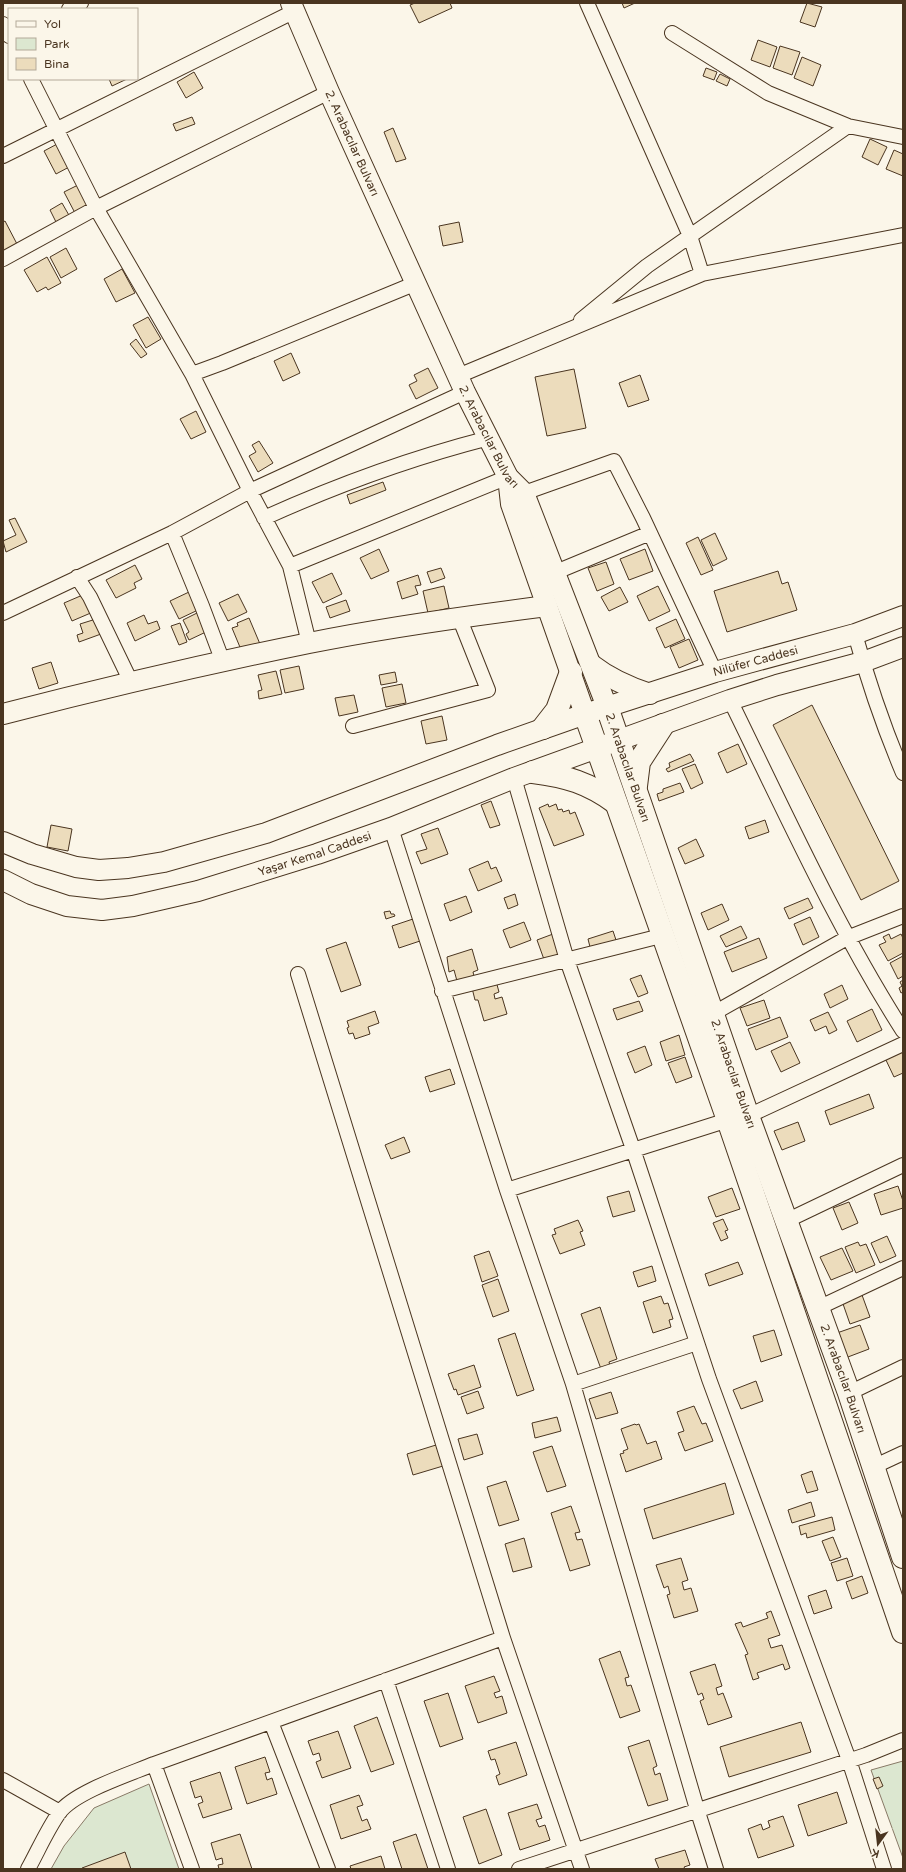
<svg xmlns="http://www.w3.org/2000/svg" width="906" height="1872" font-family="'Varela Round',sans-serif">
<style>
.green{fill:#dce7d0;stroke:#887966}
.building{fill:#ecdcbc;stroke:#4a3520}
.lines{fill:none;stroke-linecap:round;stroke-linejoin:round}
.street-casing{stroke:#4a3520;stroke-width:16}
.secondary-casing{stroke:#4a3520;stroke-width:22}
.primary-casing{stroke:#4a3520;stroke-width:24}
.street{stroke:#fbf6e9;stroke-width:14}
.secondary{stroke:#fbf6e9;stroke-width:20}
.primary{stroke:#fbf6e9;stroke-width:22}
.labels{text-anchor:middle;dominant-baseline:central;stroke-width:3;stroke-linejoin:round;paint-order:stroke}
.street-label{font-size:12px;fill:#4a3520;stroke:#fbf6e9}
</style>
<rect width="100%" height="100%" fill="#fbf6e9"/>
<path class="green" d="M903 1761V1858L871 1770Z
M149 1784 179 1869H51L64 1846 94 1808Z"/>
<path class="building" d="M415 3H450L452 8 419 23 410 5Z
M622 3H635L624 8Z
M807 3 822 7 815 27 800 22Z
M758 40 777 47 770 67 751 60Z
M780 46 800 52 792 75 773 68Z
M802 57 821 65 813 86 794 78Z
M706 68 717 72 714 80 703 76Z
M194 72 203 88 186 98 177 82Z
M720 74 730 79 727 86 716 81Z
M109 79H127L112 86Z
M192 117 195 124 176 131 173 124Z
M393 128 406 159 396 162 384 132Z
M870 139 887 147 878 165 862 157Z
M59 143 71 166 56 174 44 151Z
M894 150 903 154V176L886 169Z
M80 184 91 205 75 213 64 192Z
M62 203 70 217 57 224 50 210Z
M5 221 17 244 3 252V222Z
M459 222 463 242 443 246 439 226Z
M66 248 77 269 61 278 50 257Z
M47 257 61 283 48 290 46 287 37 292 24 270Z
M122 269 135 293 116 302 104 279Z
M148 317 161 339 146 348 133 325Z
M136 339 147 354 141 358 130 344Z
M291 353 300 373 283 381 274 361Z
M428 368 438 388 416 399 409 385 417 381 414 375Z
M574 369 586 428 547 436 535 377Z
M640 375 649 400 628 407 619 383Z
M196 411 206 432 191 439 180 419Z
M259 441 273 463 258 472 249 456 256 452 252 445Z
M383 482 386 490 350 504 347 495Z
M15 518 27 542 6 552 3 541 16 535 9 520Z
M715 533 727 559 713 566 701 540Z
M698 537 713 570 701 575 686 543Z
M379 549 389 571 371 579 360 558Z
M645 549 653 571 629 580 620 559Z
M606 562 614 584 597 591 588 568Z
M135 565 142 579 134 583 136 588 116 598 106 580Z
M441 568 445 578 431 583 427 572Z
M778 571 782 584 788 582 797 610 727 632 714 591Z
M332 573 342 594 323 603 312 582Z
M418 575 421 585 415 586 418 594 402 599 397 582Z
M444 586 449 608 428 613 423 591Z
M658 586 670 611 649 621 637 596Z
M620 587 628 602 609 611 601 597Z
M189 592 198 610 179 619 170 601Z
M85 594 93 612 72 621 64 603Z
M238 594 247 612 228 621 219 603Z
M346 600 350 611 330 618 326 607Z
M199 612 208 631 189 640 186 634 189 632 183 620Z
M144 615 148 624 157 621 160 629 135 641 127 623Z
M249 618 260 644 242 652 232 628 238 626 237 623Z
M96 619 101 634 79 642 77 635 83 633 80 624Z
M676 619 685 639 665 648 656 628Z
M180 623 187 642 179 645 171 626Z
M689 639 698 660 679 668 670 647Z
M51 662 58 683 39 689 32 668Z
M299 666 304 689 285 693 280 670Z
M276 671 282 694 259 699 258 691 262 690 258 675Z
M395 672 397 682 381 685 379 675Z
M402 684 406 703 386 707 382 688Z
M354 695 358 712 339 716 335 698Z
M812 705 899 881 861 900 773 725Z
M442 716 447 740 426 744 421 721Z
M738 744 747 764 727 773 718 753Z
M690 754 694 761 668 772 666 769 670 767 669 763Z
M695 764 703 783 691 789 682 769Z
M680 783 684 792 659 801 657 794 663 792V789Z
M491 801 500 825 490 828 481 805Z
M548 804 549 807 556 804 558 810 562 809 563 812 569 810 570 814 575 812 584 835 554 846 539 808Z
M765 820 769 832 749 839 745 827Z
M51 825 72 829 68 851 47 847Z
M438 828 448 854 421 864 416 852 427 849 421 834Z
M696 839 704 856 685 864 678 848Z
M488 861 491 869 496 867 502 881 478 891 469 869Z
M515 894 518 905 508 909 504 898Z
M466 896 472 912 450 921 444 904Z
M808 898 813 908 789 919 784 908Z
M722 904 729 920 708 930 701 913Z
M390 911 391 914H394L395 916 386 919 384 912Z
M810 917 819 937 803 945 794 924Z
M413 919 420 941 399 948 392 926Z
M524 922 531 940 510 948 503 930Z
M741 926 747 938 726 947 720 936Z
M613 931 617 943 591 951 588 939Z
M553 934 562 959 546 965 537 940Z
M889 934 891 939 901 934 903 938V953L888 961 879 945 886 942 883 937Z
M759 938 767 958 732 972 724 952Z
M346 942 361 985 341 992 326 949Z
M472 949 478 970 473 972 474 976 457 981 454 970 449 972 447 957Z
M903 956V976L898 979 890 963Z
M641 975 648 993 638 997 630 979Z
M903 980V992L901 993 899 988 902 986 900 982Z
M496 981 499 992 494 994 495 999 502 997 507 1014 484 1021 478 1000H475L472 988Z
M842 985 848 999 830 1008 824 994Z
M764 1000 770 1018 747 1026 740 1008Z
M639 1001 643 1011 617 1020 613 1009Z
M872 1009 882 1030 857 1042 847 1021Z
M375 1011 379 1023 368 1027 370 1034 355 1039 353 1033 349 1034 347 1028 349 1027 347 1021Z
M828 1012 837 1030 829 1034 826 1026 815 1031 810 1020Z
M780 1017 788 1037 756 1050 748 1029Z
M679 1035 685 1055 666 1061 660 1042Z
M790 1042 800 1063 781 1072 771 1051Z
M645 1046 652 1065 635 1073 627 1053Z
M903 1049V1073L894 1077 885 1058Z
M685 1057 692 1077 676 1083 668 1063Z
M450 1069 455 1084 430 1092 425 1077Z
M869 1094 874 1108 830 1125 825 1111Z
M798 1122 805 1141 782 1150 774 1131Z
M404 1137 410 1152 391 1159 385 1145Z
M898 1186 903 1201V1208L881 1215 874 1194Z
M732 1188 740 1209 716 1217 708 1197Z
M629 1191 635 1211 613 1217 607 1197Z
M849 1202 858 1223 842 1230 833 1208Z
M723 1219 728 1230 725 1231 728 1238 721 1241 713 1223Z
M578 1220 583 1231 580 1232 585 1245 560 1254 552 1235 556 1234 554 1229Z
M887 1236 896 1256 880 1263 871 1243Z
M858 1242 860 1246 866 1244 875 1265 856 1273 845 1247Z
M842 1248 853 1271 831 1280 820 1257Z
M489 1251 498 1276 482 1282 474 1256Z
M738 1262 743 1274 709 1286 705 1274Z
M652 1266 656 1281 638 1287 633 1272Z
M498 1279 509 1311 493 1317 482 1285Z
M862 1295 870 1317 850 1324 842 1301Z
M661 1296 664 1304 668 1303 673 1319 669 1320 671 1327 653 1333 643 1302Z
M600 1307 617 1359 609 1362 610 1366 601 1369 581 1314Z
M860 1325 869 1349 840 1360 831 1335Z
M774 1330 782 1355 761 1362 753 1336Z
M515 1333 534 1390 517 1396 498 1339Z
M474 1365 481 1387 458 1395 456 1389 454 1390 448 1374Z
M756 1381 763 1401 741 1409 733 1390Z
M478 1391 484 1408 467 1414 461 1397Z
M611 1392 618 1413 596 1419 589 1399Z
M694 1406 702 1424 706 1423 713 1441 685 1451 678 1433 684 1431 677 1412Z
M557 1417 561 1431 535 1438 532 1423Z
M635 1424 636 1425 639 1424 647 1444 656 1441 662 1459 626 1472 620 1454 624 1453 623 1451 628 1449 621 1429Z
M477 1434 483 1454 464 1460 458 1439Z
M436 1445 443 1466 413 1475 407 1454Z
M552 1446 566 1486 547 1492 533 1452Z
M812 1471 818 1490 807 1493 801 1475Z
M506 1481 519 1520 499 1526 487 1487Z
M725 1483 734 1514 653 1539 644 1509Z
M811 1502 815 1516 792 1523 788 1510Z
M571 1506 580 1532 575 1533 577 1540 582 1539 590 1565 570 1571 551 1513Z
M832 1517 835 1530 807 1538 806 1533 801 1535 799 1526Z
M833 1537 841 1557 830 1561 822 1541Z
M524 1538 532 1567 513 1572 505 1544Z
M681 1558 688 1580 682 1582 684 1590 691 1588 698 1611 674 1618 667 1595 670 1594 668 1586 664 1588 656 1565Z
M847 1558 853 1576 837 1581 831 1563Z
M862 1576 868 1593 852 1599 846 1582Z
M826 1590 832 1608 814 1614 808 1596Z
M771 1611 780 1635 768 1639 771 1648 782 1645 790 1668 785 1670 783 1664 757 1673 759 1678 753 1680 745 1655 748 1654 735 1624 741 1622 743 1627 768 1618 766 1613Z
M620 1651 629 1677 625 1678 627 1686 631 1685 640 1711 620 1718 599 1659Z
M715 1664 722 1686 716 1688 718 1695 723 1693 732 1717 708 1725 700 1701 704 1699 702 1693 698 1695 690 1672Z
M494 1676 500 1691 494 1693 496 1698 502 1696 507 1713 478 1723 465 1686Z
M448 1693 463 1739 440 1747 424 1701Z
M377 1717 394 1764 371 1772 354 1726Z
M801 1722 811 1752 729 1777 720 1747Z
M338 1731 351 1768 322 1778 316 1762 321 1760 319 1753 313 1755 308 1741Z
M649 1740 657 1766 653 1768 655 1775 660 1773 668 1800 648 1806 628 1747Z
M516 1742 527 1775 499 1785 496 1776 500 1774 495 1759 491 1760 488 1751Z
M265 1757 270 1772 265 1773 267 1780 272 1778 277 1794 247 1804 235 1767Z
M220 1772 232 1809 203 1818 198 1804 203 1802 201 1796 195 1798 190 1782Z
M879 1777 883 1786 877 1789 873 1779Z
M837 1792 847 1823 808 1836 798 1805Z
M359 1795 363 1805 357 1807 362 1821 367 1819 371 1829 341 1839 330 1805Z
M537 1804 542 1818 536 1820 539 1827 545 1825 550 1840 520 1850 508 1813Z
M486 1809 502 1855 479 1864 463 1817Z
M783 1816 794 1846 758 1858 748 1829 761 1824 763 1830 770 1827 768 1821Z
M240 1834 252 1869H219L218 1865 223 1864 222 1858 216 1860 211 1843Z
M416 1834 428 1869H402L393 1842Z
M685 1850 690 1865 684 1867 685 1869H659L655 1859Z
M125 1852 131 1869H82V1868Z
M381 1856 385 1869H351L350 1866Z"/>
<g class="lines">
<g class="street-casing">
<path id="street" d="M587 3 690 236 702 274
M69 9 81 3
M3 24 9 36
M672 33 768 93 848 126 903 137
M31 79 96 208 192 374 250 491 290 566 309 643
M3 156 295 11
M3 259 96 208 329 92
M581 320 647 266 848 126
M192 374 222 363 414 284
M458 376 702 274 903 235
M524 493 614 461 643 518 715 672
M264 518C337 485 411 458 489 438
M172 533 202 606 223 662
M290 566 508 477
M556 572 650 533
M77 577 90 597 131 682
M3 613 172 533 250 491 465 392
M855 634C868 681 884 728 903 773
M730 700C785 812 836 926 903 1031
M353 726 488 690 459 617
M514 778 567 960 633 1149 709 1379 849 1760 884 1869
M391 828 507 1190 573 1384 697 1809 716 1869
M298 974 503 1638
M442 991 657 937
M714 1013 847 938 903 916
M507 1190 728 1120 748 1116 903 1044
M786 1221 903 1165
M818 1308 903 1268
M573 1384 697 1343
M849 1393 903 1367
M873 1467 903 1453
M386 1680 448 1869
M271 1722 328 1869
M3 1780 60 1812
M28 1869C38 1851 47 1830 59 1813 74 1792 130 1774 154 1764
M192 1869 154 1764 503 1638 582 1869
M519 1869 866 1755 903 1740"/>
</g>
<g class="secondary-casing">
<g id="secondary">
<path id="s1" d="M291 3 329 92 465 392 508 477 524 493 607 707"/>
<path d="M508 477 511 504 585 714"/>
<path d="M592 665C610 679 628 687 650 694"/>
<path d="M3 714C104 688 206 664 309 643 387 627 468 616 547 606"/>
<path id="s2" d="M3 842 32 854 76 867 99 870 128 868 164 862 266 833 497 745 585 714 715 672 855 634 903 616"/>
<path id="s3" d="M3 880 31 894 67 906 102 910 133 906 198 891 317 854 391 828 514 778 730 700 777 685 863 662 903 647"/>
</g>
</g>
<g class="primary-casing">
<g id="primary">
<path id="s4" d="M607 707 748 1116 849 1393 903 1557"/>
<path d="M585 714 728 1120 903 1632"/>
<path d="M543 728 557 710 571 672"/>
<path d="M533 772C566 776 589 783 616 803"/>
<path d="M636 786 639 762 663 725"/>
</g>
</g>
<use href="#street" class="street"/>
<use href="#secondary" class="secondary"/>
<use href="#primary" class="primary"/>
</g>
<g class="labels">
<g class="street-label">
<text stroke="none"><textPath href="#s1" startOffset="153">2. Arabacılar Bulvarı</textPath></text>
<text stroke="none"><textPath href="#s1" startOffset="477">2. Arabacılar Bulvarı</textPath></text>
<text stroke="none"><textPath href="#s2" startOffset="791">Nilüfer Caddesi</textPath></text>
<text stroke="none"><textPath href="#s4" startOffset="64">2. Arabacılar Bulvarı</textPath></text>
<text stroke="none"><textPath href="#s3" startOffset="325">Yaşar Kemal Caddesi</textPath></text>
<text stroke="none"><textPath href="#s4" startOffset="388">2. Arabacılar Bulvarı</textPath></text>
<text stroke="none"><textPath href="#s4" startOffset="712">2. Arabacılar Bulvarı</textPath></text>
</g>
</g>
<rect width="906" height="1872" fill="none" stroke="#4a3520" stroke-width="8"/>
<rect x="8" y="8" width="130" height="72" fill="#fbf6e9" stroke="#b4a999"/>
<rect x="16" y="21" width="20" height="6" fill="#fbf6e9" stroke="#b4a999"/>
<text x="44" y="28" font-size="12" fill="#4a3520">Yol</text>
<rect x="16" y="38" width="20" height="12" fill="#dce7d0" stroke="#b4a999"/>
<text x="44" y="48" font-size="12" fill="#4a3520">Park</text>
<rect x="16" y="58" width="20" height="12" fill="#ecdcbc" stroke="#b4a999"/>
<text x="44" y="68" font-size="12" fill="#4a3520">Bina</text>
<g transform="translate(878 1844) rotate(195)" stroke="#fbf6e9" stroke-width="3" paint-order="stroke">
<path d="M0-3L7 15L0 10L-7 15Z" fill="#4a3520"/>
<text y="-6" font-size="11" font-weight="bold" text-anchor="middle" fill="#4a3520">K</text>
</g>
</svg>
